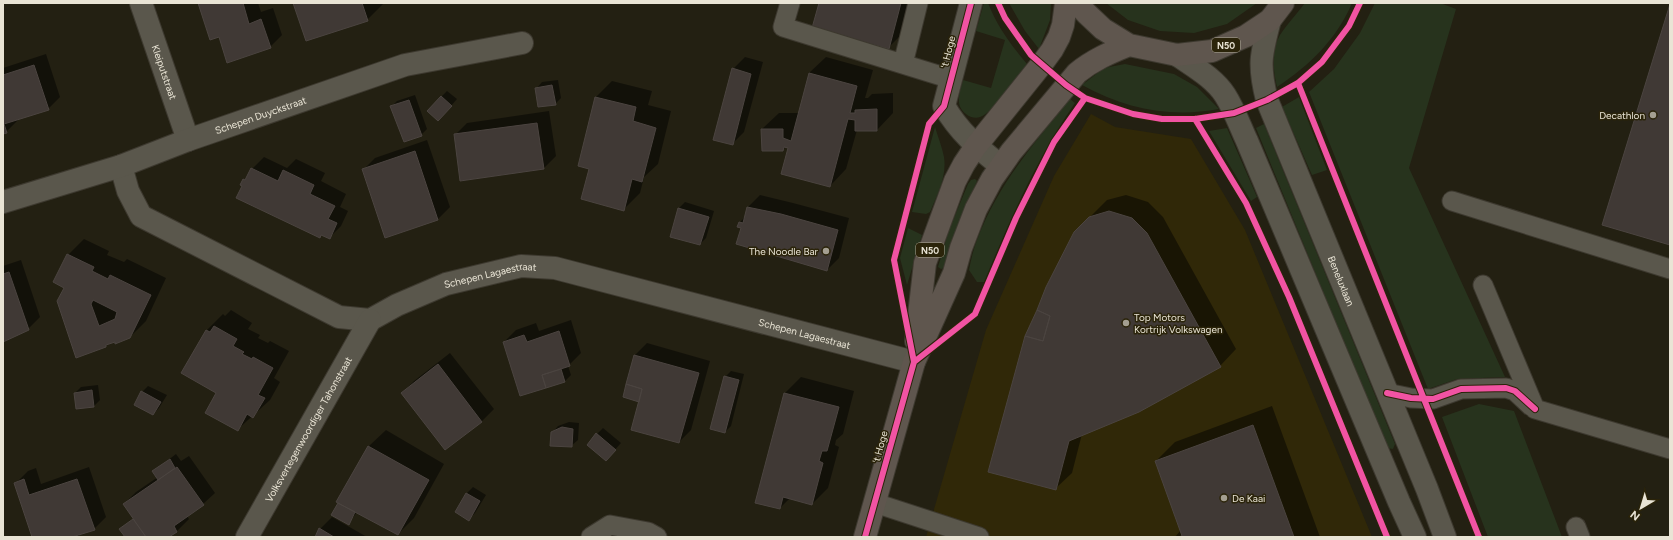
<svg xmlns="http://www.w3.org/2000/svg" width="1673" height="540" font-family="Figtree,sans-serif">
<style>
.built{fill:#302808}
.green{fill:#27331d}
.shadow{fill:#0007}
.building{fill:#403935;stroke:#4b4440;fill-rule:evenodd}
.lines{fill:none;stroke-linecap:round;stroke-linejoin:round}
.lane-casing{stroke:#3d392f;stroke-width:21}
.street-casing{stroke:#3d392f;stroke-width:24}
.secondary-casing{stroke:#3d392f;stroke-width:24}
.primary-casing{stroke:#3d392f;stroke-width:24}
.lane{stroke:#5a574c;stroke-width:19}
.street{stroke:#5a574c;stroke-width:22}
.secondary{stroke:#5a574c;stroke-width:22}
.primary{stroke:#5f564e;stroke-width:22}
.cycleway-casing{stroke:#2b240a;stroke-width:8}
.cycleway{stroke:#f153a3;stroke-width:6}
.poi-dot{fill:#a49f91;stroke:#2b240a;stroke-width:1.5}
.labels{text-anchor:middle;dominant-baseline:central;stroke-width:3;stroke-linejoin:round;paint-order:stroke}
.shield{fill:#2b240a;stroke:#b0aa98;stroke-width:1}
.shield-label{font-size:9px;font-weight:bold;fill:#e9e4d5}
.street-label{font-size:10px;fill:#e9e4d5;stroke:#2b240a}
.poi-label{font-size:10px;fill:#e9e4d5;stroke:#2b240a;text-anchor:end}
</style>
<rect width="100%" height="100%" fill="#232012"/>
<path class="built" d="M1091 114 1115 127 1191 139 1245 230 1372 537H926L986 330 1054 176Z"/>
<path class="green" d="M984 3H988C997 26 1011 45 1027 64 1019 74 992 114 980 117 976 119 969 117 966 114 954 105 960 92 963 80L991 88 1005 40 976 31Z
M1009 3H1051L1050 20 1039 49 1025 31Z
M1106 3H1257L1227 24 1194 33 1160 31 1128 20Z
M1305 3H1352C1337 39 1309 66 1277 87 1273 70 1271 51 1280 35 1287 24 1297 14 1305 3Z
M1375 3H1440L1456 9 1409 168 1505 377 1457 379 1428 389 1309 92 1334 69 1360 33Z
M1125 64 1174 74 1197 87 1219 109C1171 118 1125 109 1082 85L1104 68Z
M1299 97 1327 170 1312 175 1282 107Z
M1070 99 1075 103C1036 159 1010 220 984 282H977L969 270C971 260 973 250 977 240 998 184 1033 145 1070 99Z
M1264 124 1395 444 1393 449 1387 448 1256 128Z
M935 127C938 137 942 147 944 157 947 177 937 195 930 212L926 214 912 212Z
M1227 128 1257 197 1251 201 1209 131Z
M975 179 977 181 958 224 944 268 941 269 938 267 949 230 968 184 971 180Z
M908 228 922 235 907 285 900 258Z
M1479 404 1514 411 1562 537H1488L1442 417Z"/>
<path class="shadow" d="M199 3H258L261 12 273 8 282 35 270 47 219 35Z
M294 3H383V4L367 20Z
M820 3H912L905 31 888 48Z
M46 54 60 97 48 109 18 119V120L6 132 3 133V68Z
M745 57 763 62 744 132 732 144 733 69Z
M826 57 873 70 865 98H868L872 94 893 93V113L877 130H857L846 169 830 186 789 148 786 147 783 150 762 129 779 113H799L809 73Z
M558 80 561 98 555 104 536 89 542 82Z
M612 81 652 91 648 105 671 111 658 164 644 177 640 193 624 209 590 168 579 165 596 97Z
M447 91 457 99 444 114 441 97Z
M415 95 427 129 421 135 391 107 397 101Z
M549 111 556 156 544 168 461 180 455 135 467 123Z
M427 140 450 207 438 219 385 236 363 170 375 158Z
M264 157 287 168 296 159 325 173 321 181 346 194 340 207 348 211 341 226 329 238 241 185 252 169Z
M760 195 793 203 849 218 839 258 827 270 742 228 740 222 745 217 748 207Z
M1126 195 1148 202 1163 217 1236 349 1220 366 1082 434 1072 473 1055 489 1074 233 1107 200Z
M685 202 714 211 706 238 700 244 671 236 679 208Z
M84 239 109 251 107 255 124 262 127 259 166 278 146 321 129 338 110 343 106 346 65 287 68 255Z
M21 260 40 317 28 329 3 341V266Z
M231 310 252 323 248 329 260 335 258 338 268 343 270 341 289 351 274 378 280 382 270 400 237 430 217 393 206 331 223 314 225 316Z
M571 320 581 353 568 366 571 375 565 381 521 395 504 342 516 330 536 323 539 331Z
M647 343 710 361 691 430 679 442 627 383 635 355Z
M450 353 494 409 482 421 445 449 402 393 414 381Z
M731 371 744 374 731 426 725 432V377Z
M801 377 854 391 843 434 836 440 835 445 839 447 828 488 812 504 790 498 780 508 785 393Z
M98 385 100 400 94 406 75 393 81 387Z
M148 386 167 395 159 408 153 414 142 392Z
M1272 406 1320 537H1175L1181 530 1156 461 1175 442Z
M569 422 579 423 578 440 571 446 552 433 558 426Z
M603 428 621 443 612 453 597 434Z
M386 430 444 464 414 518 398 534 357 512 348 524 340 503 338 502 369 446Z
M176 454 181 461 189 456 215 493 203 504 187 516 189 519 177 531 167 537H126L121 529 134 518 124 504 136 492 158 477 154 471Z
M89 467 106 517 94 529 79 534V537H33L16 483 28 471 36 468 41 484Z
M473 487 486 495 475 513 469 519 456 512 467 493Z
M332 517 367 537H316L320 529Z"/>
<path class="building" d="M198 3H243L249 24 261 19 271 48 227 63 219 37 210 40Z
M293 3H362L368 21 306 41Z
M819 3H901L889 49 812 28Z
M1670 4V245L1602 225Z
M34 65 49 110 4 124 7 133 3 134V75Z
M732 68 751 74 733 145 713 140Z
M809 73 857 86 850 113H855V110L877 109V131H855V120L848 119 830 187 781 174 788 148 784 147 783 151H762L761 129H783V138L791 141Z
M552 85 556 105 538 107 535 88Z
M441 96 452 106 438 121 427 111Z
M595 97 636 107 633 121 656 128 642 182 632 179 624 211 581 199 589 169 578 166Z
M409 100 422 136 404 142 390 106Z
M537 123 544 169 460 181 454 134Z
M415 151 438 220 385 238 362 169Z
M251 168 278 181 283 170 314 185 310 194 335 206 328 219 337 223 330 239 321 235 320 238 236 198 242 186 240 185 243 179 245 180Z
M747 207 781 214 838 230 827 271 736 244 741 228 737 227 739 222 743 223Z
M678 208 709 217 700 245 670 237Z
M1109 211 1132 218 1147 233 1221 367 1139 412 1069 441 1056 490 988 472 1025 336 1043 341 1050 316 1037 310 1046 287 1074 232 1089 217Z
M67 254 94 267 92 271 108 279 110 275 151 295 130 338 115 344V342L106 345V347L76 358 57 301 64 288 53 282ZM93 300 117 312 115 319 99 326 91 304Z
M9 272 29 330 3 342V274Z
M1037 310 1050 316 1043 341 1025 336Z
M214 326 237 339 233 346 244 352 242 354 252 359 253 357 273 368 258 395 265 398 253 418 247 414 238 431 205 413 216 393 181 373 206 330 210 332Z
M559 331 570 366 542 375 546 388 520 396 503 342 524 335 527 342Z
M634 355 699 373 679 443 631 430 642 389 626 384Z
M438 364 482 422 445 450 401 393Z
M561 369 565 382 546 388 542 375Z
M724 376 739 380 725 433 710 429Z
M626 384 642 389 639 402 623 397Z
M92 390 94 407 76 409 74 393Z
M141 391 161 402 153 415 134 405Z
M784 393 839 407 827 451H822L819 461 823 463 812 505 783 497 780 509 755 503Z
M1253 425 1294 537H1178L1182 536 1155 461Z
M562 427 573 429 572 447 550 446 551 432Z
M596 433 616 450 606 461 587 445Z
M368 446 429 480 398 535 336 502Z
M170 459 175 468 158 480 152 471Z
M177 467 204 505 174 526 177 532 169 537H146L123 504Z
M24 479 29 495 77 479 95 530 72 537H32L14 483Z
M466 493 480 501 469 521 455 512Z
M338 503 355 512 349 525 331 515Z
M133 519 146 537H125L119 529Z
M319 528 334 537H315Z"/>
<g class="lines">
<g class="lane-casing">
<path id="lane" d="M790 3 783 27 951 79
M903 64 918 3
M1452 201 1670 269
M1483 285 1535 409 1670 449
M1387 393 1411 398 1433 399 1461 389 1506 388 1515 391 1531 406
M875 503 979 537
M1576 527 1580 537
M591 537 610 525 648 532 657 537"/>
</g>
<g class="street-casing">
<g id="street">
<path id="s1" d="M141 3 188 140"/>
<path d="M971 3 944 106C959 132 978 148 1001 166"/>
<path id="s2" d="M121 166 128 191 141 216 339 317 370 320 397 305 446 284 521 266 555 268 914 362"/>
<path id="s3" d="M3 202 121 166 188 140 405 65 522 43"/>
<path id="s4" d="M247 537 370 320"/>
</g>
</g>
<g class="secondary-casing">
<g id="secondary">
<path id="s5" d="M1270 20C1261 54 1258 65 1267 100L1427 489 1445 537"/>
<path d="M1177 55C1194 67 1214 78 1225 95 1234 109 1240 126 1247 141L1399 502 1415 537"/>
</g>
</g>
<g class="primary-casing">
<path id="primary" d="M1077 3 1086 13 1103 29 1129 45 1177 55 1212 51 1246 36 1270 20 1283 3
M916 341 925 263 955 181 964 164 976 146 1041 65 1052 50 1059 37 1063 25 1066 3
M865 537 914 362 954 273 961 248 976 209 992 179 1011 152 1077 73C1093 60 1109 53 1129 45"/>
</g>
<use href="#lane" class="lane"/>
<use href="#street" class="street"/>
<use href="#secondary" class="secondary"/>
<use href="#primary" class="primary"/>
<g class="cycleway-casing">
<path id="cycleway" d="M998 3 1005 18 1031 55 1066 85 1085 98 1133 114 1162 119H1195L1234 113 1267 100 1298 83 1322 62 1349 26 1360 3
M1298 83 1479 537
M1195 119 1246 203 1289 297 1387 537
M914 362 975 314 1016 218 1054 142 1085 98
M1387 393 1411 398 1433 399 1461 389 1506 388 1515 391 1535 409
M865 537 914 362 894 260 929 124 944 106 971 3"/>
</g>
<use href="#cycleway" class="cycleway"/>
</g>
<g class="poi-dot">
<circle cx="1653" cy="115" r="4"/>
<circle cx="826" cy="251" r="4"/>
<circle cx="1126" cy="323" r="4"/>
<circle cx="1224" cy="498" r="4"/>
</g>
<g class="labels">
<g class="shield">
<rect x="1212" y="38" width="28" height="14" rx="3"/>
<rect x="916" y="243" width="28" height="14" rx="3"/>
</g>
<g class="shield-label">
<text x="1226" y="45">N50</text>
<text x="930" y="250">N50</text>
</g>
<g class="street-label">
<text transform="translate(948 52) rotate(-76)">'t Hoge</text>
<text stroke="none"><textPath href="#s1" startOffset="73">Kleiputstraat</textPath></text>
<text stroke="none"><textPath href="#s3" startOffset="272">Schepen Duyckstraat</textPath></text>
<text stroke="none"><textPath href="#s2" startOffset="437">Schepen Lagaestraat</textPath></text>
<text stroke="none"><textPath href="#s5" startOffset="277">Beneluxlaan</textPath></text>
<text stroke="none"><textPath href="#s2" startOffset="761">Schepen Lagaestraat</textPath></text>
<text stroke="none"><textPath href="#s4" startOffset="124">Volksvertegenwoordiger Tahonstraat</textPath></text>
<text transform="translate(880 447) rotate(-75)">'t Hoge</text>
</g>
<g class="poi-label">
<text x="1645" y="115">Decathlon</text>
<text x="818" y="251">The Noodle Bar</text>
<text x="1134" y="317" text-anchor="start">Top Motors<tspan x="1134" dy="12">Kortrijk Volkswagen</tspan></text>
<text x="1232" y="498" text-anchor="start">De Kaai</text>
</g>
</g>
<rect width="1673" height="540" fill="none" stroke="#e9e4d5" stroke-width="8"/>
<g transform="translate(1641 508) rotate(218)" stroke="#2b240a" stroke-width="3" paint-order="stroke">
<path d="M0-3L7 15L0 10L-7 15Z" fill="#e9e4d5"/>
<text y="-6" font-size="11" font-weight="bold" text-anchor="middle" fill="#e9e4d5">N</text>
</g>
</svg>
